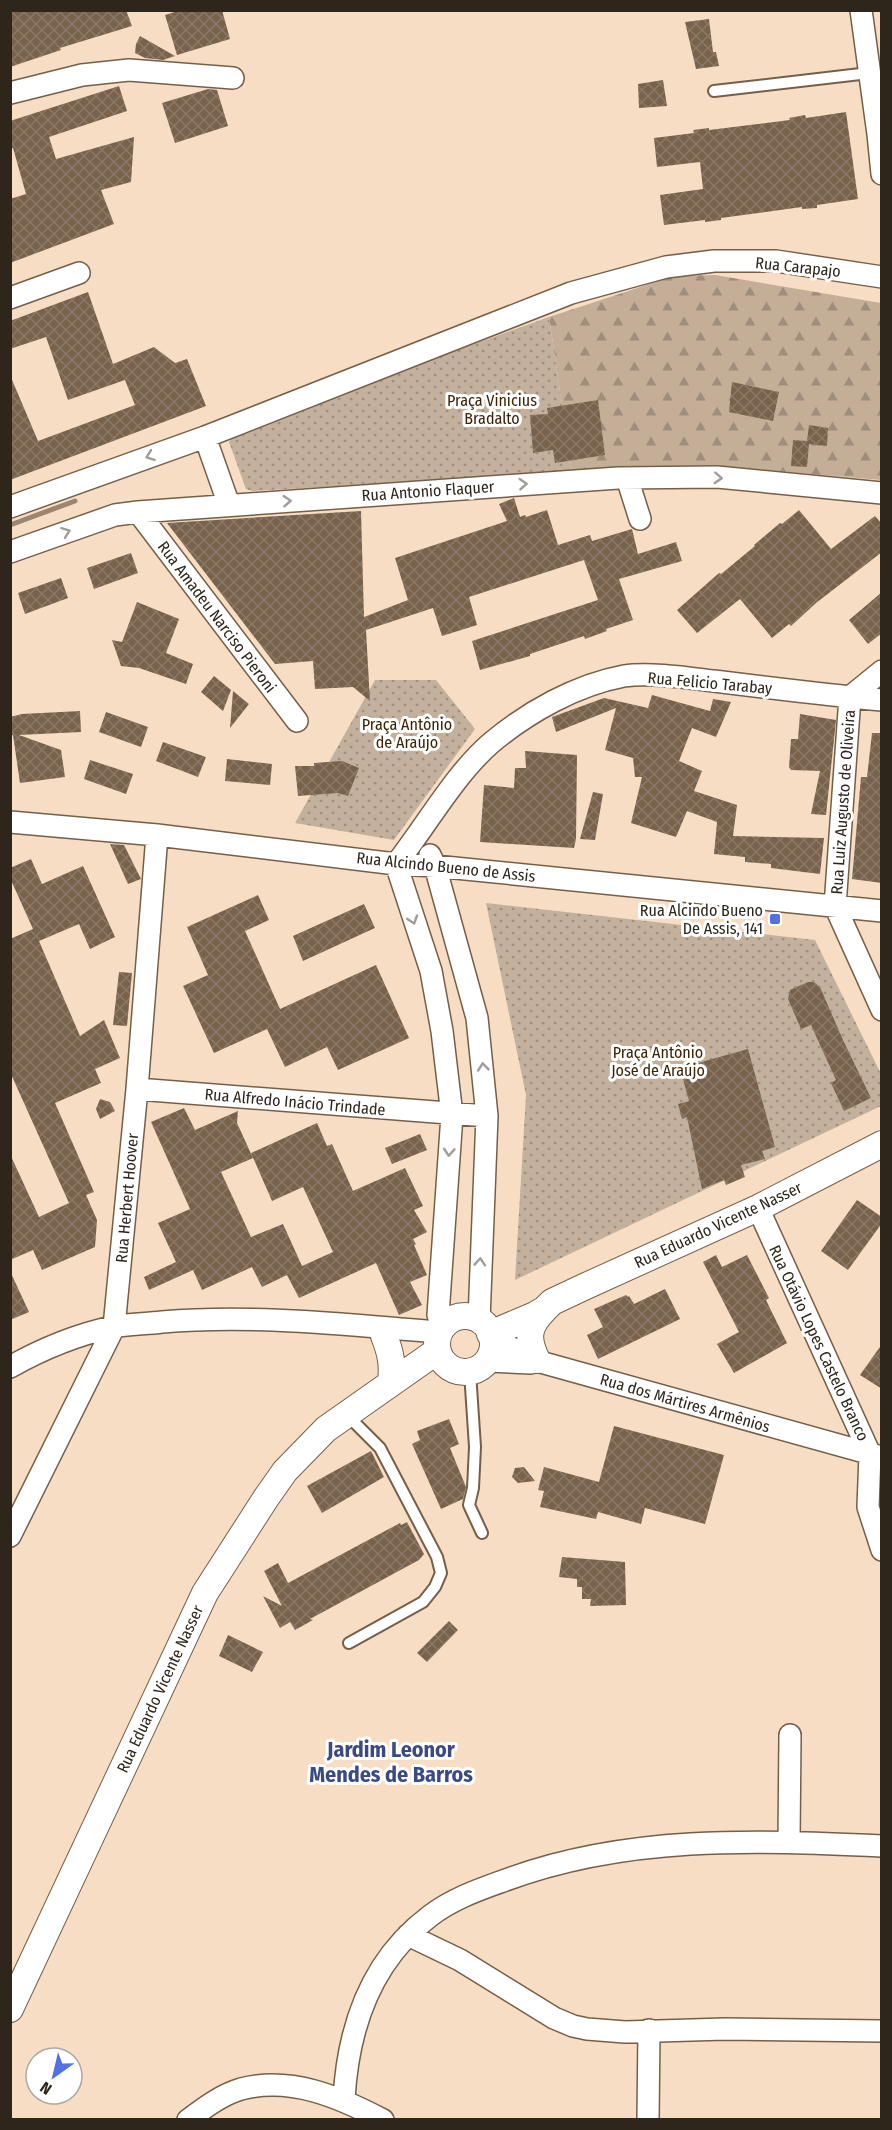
<svg xmlns="http://www.w3.org/2000/svg" width="892" height="2130" font-family="'Fira Sans Condensed',sans-serif">
<style>
.forest{fill:url(#forest-firs)}
.park{fill:url(#park-dots)}
.lines{fill:none;stroke-linecap:round;stroke-linejoin:round}
.stream{stroke:#9c8671;stroke-width:5}
.building{fill:url(#building-cross-hatch)}
.service-casing{stroke:#755f49;stroke-width:14}
.minor-casing{stroke:#755f49;stroke-width:24}
.tertiary-casing{stroke:#755f49;stroke-width:28}
.service{stroke:#fff;stroke-width:10}
.minor{stroke:#fff;stroke-width:21}
.tertiary{stroke:#fff;stroke-width:26}
.oneway{stroke:#a19d98}
.poi-dot{fill:#5470e5;stroke:#fff;stroke-width:2}
.labels{text-anchor:middle;dominant-baseline:central;stroke-width:6;stroke-linejoin:round;paint-order:stroke}
.street-label{font-size:16px;fill:#2e251b;stroke:#fff}
.park-label{font-size:16px;fill:#3c2306;stroke:#fff}
.poi-label{font-size:16px;fill:#2e251b;stroke:#fff;text-anchor:end}
.district-label{font-size:22px;font-weight:bold;fill:#3a4a85;stroke:#fff}
</style>
<defs>
<pattern id="forest-firs" width="22" height="20" patternUnits="userSpaceOnUse" patternTransform="scale(1.5)"><rect width="22" height="20" fill="#c5ae98"/><path d="M5 1l3.5 6h-7zM16 11l3.5 6h-7z" fill="#a08d7b"/></pattern>
<pattern id="park-dots" width="8" height="8" patternUnits="userSpaceOnUse" patternTransform="scale(1.5)"><rect width="8" height="8" fill="#c3b09d"/><path d="M2 2h.1M6 6h.1" fill="none" stroke="#9f8f7f" stroke-width="1.8" stroke-linecap="round"/></pattern>
<pattern id="building-cross-hatch" width="8" height="8" patternUnits="userSpaceOnUse" patternTransform="scale(1.5)"><rect width="8" height="8" fill="#79624c"/><path d="M0 0l8 8M0 8l8-8" fill="none" stroke="#8b7968"/></pattern>
</defs>
<rect width="100%" height="100%" fill="#f7ddc4"/>
<path class="forest" d="M715 275 881 303V480L731 467 572 472 549 317 674 276Z"/>
<path class="park" d="M549 317 572 472 252 491 246 489 229 442 233 436 339 393Z
M375 680H436L475 729 394 840 295 823Z
M486 903 815 940 881 1074V1106L515 1280 526 1095Z"/>
<g class="lines">
<path class="stream" d="M10 525 75 501"/>
</g>
<path class="building" d="M10 10H126L132 26 60 48 61 50 10 67Z
M181 10H222L230 39 177 55 165 15Z
M709 19 713 52H716L719 66 696 69 685 22Z
M140 36 175 56 163 60 145 58 135 53 136 44Z
M663 80 667 106 639 108 638 84Z
M119 86 127 111 49 137 56 159 134 137 131 182 101 190 114 224 10 263V199L26 194 13 148 10 149V121Z
M208 89 217 90 228 126 175 143 162 103Z
M846 112 858 199 817 205V208L802 209V207L721 218V220L705 222V220L664 225 660 195 703 189 700 162 657 167 654 138 694 133 693 130 709 128V130L790 120 789 118 805 115 806 118Z
M88 292 113 364 154 347 175 363 187 359 206 406 10 480V375L38 441 135 405 125 380 68 400 46 337 10 349V321Z
M732 382 779 392 773 421 729 412Z
M598 400 605 455 555 463 553 450 533 453 530 415 548 414 547 408Z
M809 425 828 428 827 446 809 444 807 467 791 466 793 440 807 441Z
M514 498 520 517 525 515 526 517 547 510 558 545 590 535 592 541 632 529 638 554 676 542 682 561 619 579 633 620 606 629 607 631 585 639 584 636 530 654V656L480 670 472 641 598 600 584 560 469 597 477 625 442 636 433 608 366 630 370 701 353 687 315 689 313 661 275 664 167 523 361 511 364 617 408 600 395 558 507 521 499 504Z
M799 510 831 549 875 516 882 524V552L816 603 791 626 789 624 772 638 740 599 697 633 677 610 719 573 721 574 755 546 754 545 780 523 782 524Z
M131 553 138 573 94 589 87 568Z
M61 578 68 598 25 614 18 593Z
M882 592V633L868 644 849 620Z
M137 602 179 619 166 653 193 664 186 684 139 668 121 666 112 640 122 642Z
M214 676 231 690 223 711 201 692Z
M233 691 249 704 230 728Z
M652 695 710 711 713 699 731 702 716 737 692 728 679 761 702 771 694 791 737 805 733 836 824 838 820 874 771 868V864L745 862V857L714 854 717 822 687 811 676 837 631 823 642 777H635L633 758 605 750 616 708 556 732 552 717 604 698 648 708Z
M80 711 81 732 19 735 61 750 65 777 20 783 13 735 10 736V717L22 714Z
M106 712 148 727 141 747 99 732Z
M800 714 836 720 826 815 811 814 820 771 791 770 789 767 791 739H798Z
M872 733H882V883L852 879 861 777H867Z
M163 742 206 757 198 777 156 761Z
M525 751 577 755 576 839 574 848 480 842 484 785 514 788 515 768H526Z
M227 759 272 764 270 785 225 781Z
M90 760 133 774 126 794 84 779Z
M342 761 359 768 348 796 338 793 298 796 295 766H314V763Z
M593 792 603 794 595 840 580 839Z
M110 844 124 845 141 879 128 884Z
M31 859 42 884 83 866 115 937 90 949 79 924 39 941 80 1036 104 1020 120 1058 95 1069 101 1083 55 1103 94 1192 86 1195 97 1220 95 1247 42 1270 33 1250 10 1260V1154L39 1217 69 1203 10 1072V939L33 929 10 878V868Z
M258 895 269 920 245 931 280 1009 376 965 409 1038 338 1070 327 1047 285 1067 267 1029 214 1053 183 986 208 975 187 927Z
M364 904 375 928 303 961 293 936Z
M119 972 132 973 127 1026 113 1025Z
M808 982H814L820 987 843 1040 871 1098 844 1111 831 1083 836 1080 811 1025 801 1029 788 999 790 990Z
M748 1049 775 1147 762 1151 765 1159 741 1165 745 1177 726 1185 724 1180 702 1189 687 1117 682 1119 678 1104 689 1101 680 1068Z
M100 1099 110 1102 115 1111 100 1119 96 1109Z
M184 1108 195 1130 238 1111 237 1123 253 1158 221 1172 251 1237 283 1224 302 1266 333 1252 303 1187 272 1201 251 1153 317 1123 327 1146 332 1144 353 1191 405 1168 423 1206 414 1210 427 1232 413 1239 416 1244 414 1245 427 1275 410 1282 422 1305 399 1315 376 1263 299 1298 287 1275 262 1287 252 1267 202 1290 193 1270 149 1290 144 1277 176 1262 158 1223 190 1209 151 1122Z
M420 1134 427 1150 392 1164 385 1148Z
M857 1200 882 1217V1223L848 1270 821 1251Z
M716 1255 722 1267 747 1255 769 1298 766 1300 787 1343 734 1373 717 1344 739 1332 703 1262Z
M10 1271 29 1312 10 1320Z
M665 1289 680 1319 598 1359 587 1335 603 1327 594 1309 626 1295 628 1297 629 1296 634 1304Z
M882 1344V1389L860 1375Z
M449 1419 459 1444 450 1448 466 1487 463 1499 441 1509 412 1444 420 1440 417 1431Z
M614 1426 724 1455 705 1524 645 1508 641 1524 598 1512 596 1519 540 1507 544 1491 538 1490 544 1467 599 1482Z
M371 1451 384 1477 322 1513 307 1486Z
M524 1467 535 1481 518 1483 512 1477 515 1468Z
M407 1522 424 1554 419 1560 310 1619 313 1620 295 1630 290 1622 280 1628 263 1596 282 1606 264 1571 278 1563 288 1583 400 1523 401 1525Z
M562 1557 625 1562 626 1605 590 1606 591 1599H582V1587H577V1579L559 1577Z
M449 1621 458 1630 427 1662 417 1653Z
M228 1635 263 1652 252 1672 219 1656Z"/>
<g class="lines">
<g class="service-casing">
<path id="service" d="M714 91 869 73
M470 1372 475 1447 473 1488 469 1505 482 1533
M346 1414 380 1448 437 1557 441 1573 435 1587 423 1602 349 1643"/>
</g>
<g class="minor-casing">
<path id="minor" d="M861 10 878 134 882 174
M10 93 82 75 129 70 233 78
M10 298 79 273
M205 437 229 505
M627 478 640 519
M10 507 205 437 571 293 666 267 714 261H776L882 277
M138 512 297 721
M10 552 115 515 138 512 618 478 717 477 882 493
M882 671 850 697 835 906 882 1010
M10 822 157 835 396 864 435 866 882 911
M430 855 435 866 477 1018 487 1116 479 1320
M137 1089 487 1116
M758 1208 870 1454 868 1507 882 1550
M442 1328 438 1315 452 1115 442 1031 431 971 396 864C426 826 455 774 491 743 528 712 576 685 624 676 649 672 689 678 714 681 770 688 826 695 882 700
M492 1339 544 1363 882 1457
M487 1361 531 1363
M10 1367C42 1349 76 1335 112 1327 128 1324 146 1324 162 1322 255 1314 348 1325 440 1332
M10 1536 114 1327 137 1089 157 835
M789 1841 790 1735
M408 1935 460 1960 554 2018 573 2026 587 2029 625 2032 725 2029 882 2031
M344 2099C348 2028 370 1961 430 1916 452 1899 478 1890 503 1881 625 1835 754 1840 882 1846
M188 2120C204 2108 221 2095 241 2089 291 2076 339 2097 383 2120
M648 2120 649 2030"/>
</g>
<g class="tertiary-casing">
<path id="tertiary" d="M437 1344a28 28 0 1 1 56 0a28 28 0 1 1-56 0Z
M490 1334 535 1315 545 1309 552 1302 586 1286 758 1208 882 1144
M384 1336C391 1353 393 1365 391 1383
M537 1360C526 1338 528 1326 545 1309
M10 2009 205 1593 266 1498 285 1471 326 1429 437 1351"/>
</g>
<use href="#service" class="service"/>
<use href="#minor" class="minor"/>
<use href="#tertiary" class="tertiary"/>
</g>
<defs><path id="oneway-chevron" d="M-2-3.5L2.5 0L-2 3.5" fill="none" stroke-width="1.6" stroke-linecap="round" stroke-linejoin="round" transform="scale(1.5)"/></defs>
<g class="oneway">
<use href="#oneway-chevron" transform="translate(150 456) rotate(160)"/>
<use href="#oneway-chevron" transform="translate(718 478) rotate(3)"/>
<use href="#oneway-chevron" transform="translate(523 484) rotate(-4)"/>
<use href="#oneway-chevron" transform="translate(287 501) rotate(-4)"/>
<use href="#oneway-chevron" transform="translate(66 532) rotate(-20)"/>
<use href="#oneway-chevron" transform="translate(413 920) rotate(72)"/>
<use href="#oneway-chevron" transform="translate(483 1067) rotate(-96)"/>
<use href="#oneway-chevron" transform="translate(449 1152) rotate(94)"/>
<use href="#oneway-chevron" transform="translate(480 1262) rotate(-86)"/>
</g>
<rect class="poi-dot" x="769" y="913" width="12" height="12" rx="3"/>
<g class="labels">
<g class="street-label">
<text transform="translate(798 267) rotate(6)">Rua Carapajo</text>
<text transform="translate(428 491) rotate(-4)">Rua Antonio Flaquer</text>
<text transform="translate(217 617) rotate(53)">Rua Amadeu Narciso Pieroni</text>
<text transform="translate(710 683) rotate(5)">Rua Felicio Tarabay</text>
<text transform="translate(843 802) rotate(-86)">Rua Luiz Augusto de Oliveira</text>
<text transform="translate(446 867) rotate(6)">Rua Alcindo Bueno de Assis</text>
<text transform="translate(295 1102) rotate(5)">Rua Alfredo Inácio Trindade</text>
<text transform="translate(127 1198) rotate(-85)">Rua Herbert Hoover</text>
<text transform="translate(718 1225) rotate(-25)">Rua Eduardo Vicente Nasser</text>
<text transform="translate(819 1343) rotate(65)">Rua Otávio Lopes Castelo Branco</text>
<text transform="translate(685 1403) rotate(16)">Rua dos Mártires Armênios</text>
<text transform="translate(160 1689) rotate(-65)">Rua Eduardo Vicente Nasser</text>
</g>
<g class="park-label">
<text x="492" y="400">Praça Vinicius<tspan x="492" dy="18">Bradalto</tspan></text>
<text x="407" y="724">Praça Antônio<tspan x="407" dy="18">de Araújo</tspan></text>
<text x="658" y="1052">Praça Antônio<tspan x="658" dy="18">José de Araújo</tspan></text>
</g>
<g class="poi-label">
<text x="763" y="910">Rua Alcindo Bueno<tspan x="763" dy="18">De Assis, 141</tspan></text>
</g>
<g class="district-label">
<text x="391" y="1749">Jardim Leonor<tspan x="391" dy="25">Mendes de Barros</tspan></text>
</g>
</g>
<rect width="892" height="2130" fill="none" stroke="#2e251b" stroke-width="24"/>
<g transform="translate(54 2076) rotate(214)"><circle r="28" fill="#ffffff" stroke="#aba8a4" stroke-width="1.5"/>
<path d="M0-4.5L10 22L0 15L-10 22Z" fill="#5470e5"/>
<text y="-9" font-size="16" font-weight="bold" text-anchor="middle" fill="#2e251b">N</text>
</g>
</svg>
